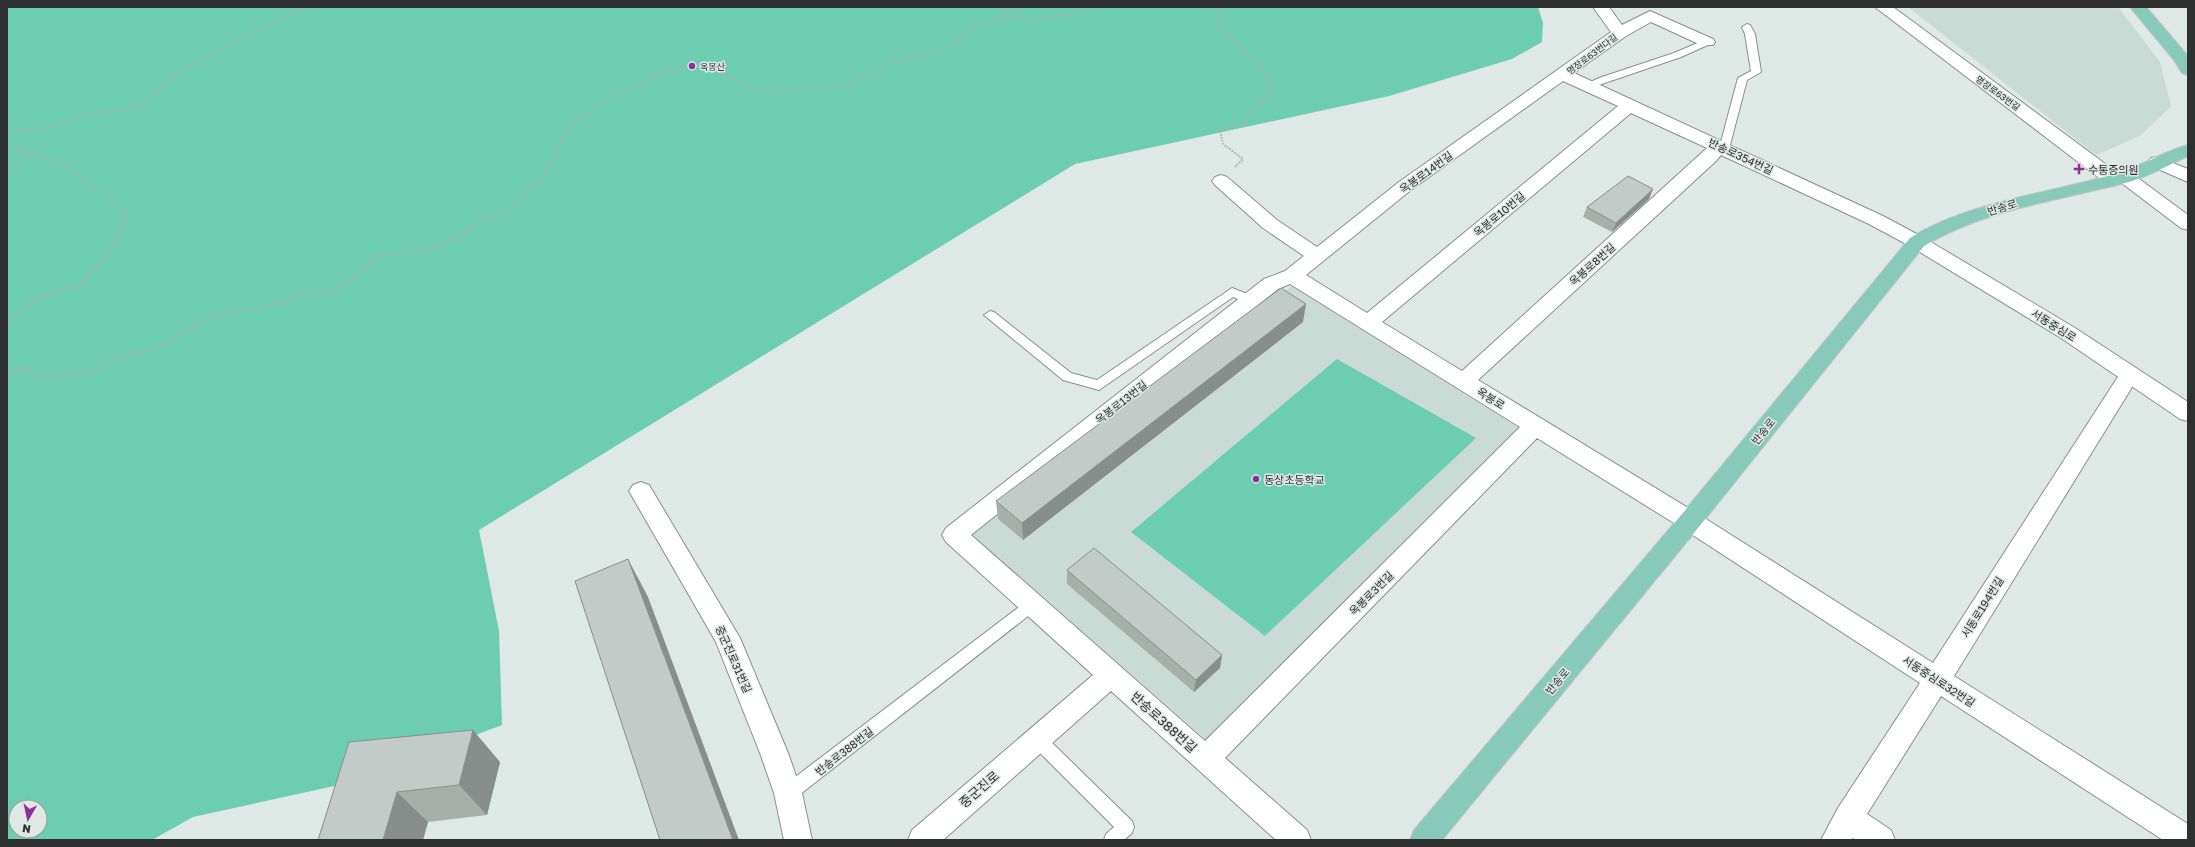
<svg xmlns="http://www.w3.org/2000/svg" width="2195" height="847" font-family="'Golos Text','Noto Sans KR',sans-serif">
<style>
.built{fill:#c9dbd4}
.green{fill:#6dcdb1;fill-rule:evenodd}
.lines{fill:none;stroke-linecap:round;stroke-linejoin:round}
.service-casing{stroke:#88908d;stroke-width:2}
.minor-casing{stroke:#88908d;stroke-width:2}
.tertiary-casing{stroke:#88908d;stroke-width:2}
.secondary-casing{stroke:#88908d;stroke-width:2}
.primary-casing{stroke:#c4c5c5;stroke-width:2}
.path-far1{stroke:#a8b0ad;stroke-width:2;stroke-dasharray:1.5 1.5;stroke-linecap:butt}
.path{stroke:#a8b0ad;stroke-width:2.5;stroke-dasharray:2 2;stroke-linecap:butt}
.service{fill:#fff;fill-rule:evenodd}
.minor{fill:#fff;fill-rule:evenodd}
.tertiary{fill:#fff;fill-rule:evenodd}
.secondary{fill:#fff;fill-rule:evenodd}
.primary{fill:#88cab9;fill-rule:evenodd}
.wall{fill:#a7afab}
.shaded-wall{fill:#888e8b}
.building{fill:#c2cbc7;stroke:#888e8b}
.poi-dot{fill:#8d309b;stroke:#dee8e4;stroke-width:1.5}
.labels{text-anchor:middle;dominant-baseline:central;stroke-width:3;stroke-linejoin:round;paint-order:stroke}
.far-street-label{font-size:9px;fill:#2d302f;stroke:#dee8e4}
.far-poi-label{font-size:9px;fill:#2d302f;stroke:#dee8e4;text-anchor:start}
.street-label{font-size:11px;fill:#2d302f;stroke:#dee8e4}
.poi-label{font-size:11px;fill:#2d302f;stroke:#dee8e4;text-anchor:start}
.near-street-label{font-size:13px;fill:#2d302f;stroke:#dee8e4}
</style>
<rect width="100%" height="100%" fill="#dee8e4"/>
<path class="built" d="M1908 7H2118L2160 62 2171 106 2140 136 2096 155Z
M1292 286 1524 431 1209 742 971 535 973 528Z"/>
<path class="green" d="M7 7H1538L1543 23 1542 42 1512 59 1389 96 1075 164 479 530 499 631 502 725 348 783 193 817 152 840H7ZM16 807H40V831H16Z
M1337 359 1476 438 1265 636 1131 532Z"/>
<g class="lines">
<g class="service-casing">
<path id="service" d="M1747 24 1750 25 1755 34 1761 72 1747 80 1730 145 1725 148 1714 147V143L1721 142 1738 78 1751 71 1745 34 1742 27Z
M1707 39 1710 40V44L1681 57 1590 88H1584L1582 86 1599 78 1674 53Z
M1232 288 1255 297 1257 300 1251 304 1233 297 1099 390 1063 380 984 315 990 311 994 312 1071 373 1097 380Z
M1032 599 1037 601 1039 605 1037 609 794 799 788 801 782 799 780 793 782 787 1027 601Z
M1037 732 1043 734 1132 821 1134 827 1132 833 1124 840H1104L1106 834 1114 827 1031 744 1029 739 1031 734Z"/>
</g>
<g class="minor-casing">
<path id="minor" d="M1593 7H1609L1622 25 1650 11 1713 39 1715 42 1713 45H1701L1651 22 1626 36 1574 73 1883 216 1924 238 1927 242 1924 246 1917 248 1910 246 1869 224 1721 155 1716 161 1478 380 1698 514 1933 663 2123 369 2130 366 2137 369 2141 374 2137 379 1954 676 2188 824V840H2163L1941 696 1867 814 1891 830 1895 840H1856L1853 838 1851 840H1821L1838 808 1920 683 1682 528 1537 438 1225 758 1307 830 1311 840H1276L1111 691 943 840H908L912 830 1093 675 946 542 942 535 946 528 1264 279 1285 271 1304 256 1263 228 1215 185 1212 181 1215 177 1221 175 1227 177 1277 220 1317 247 1399 182 1611 32ZM1563 81 1618 106 1367 313 1306 275 1411 190ZM1631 113 1707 148 1462 371 1382 322ZM1290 284 1520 427 1205 741 971 535 1278 289Z
M1875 7H1893L2104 163 2122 180 2119 184 2113 186 2107 184Z
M2157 157 2188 169V182L2151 166 2148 162 2151 158Z
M641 482 649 485 740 638 788 753 802 793 812 840H784L774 793 760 753 716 642 629 491 633 485Z"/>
</g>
<g class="tertiary-casing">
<path id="tertiary" d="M1917 236 1924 238 2075 328 2188 402V421L2180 419 2061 338 1910 246 1907 242 1910 238Z"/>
</g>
<g class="secondary-casing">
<path id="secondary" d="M2125 171 2131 173 2188 215V230L2181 228 2119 181 2116 177 2119 173Z"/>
</g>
<g class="primary-casing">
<path id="primary" d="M2130 7H2146L2188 56V75L2182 73 2174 60Z
M2188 145V156C2169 165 2149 176 2129 182 2061 200 1985 209 1924 246L1698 528 1442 840H1410L1414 830 1682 514 1910 238C1973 200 2049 194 2118 173 2142 166 2164 151 2188 145Z"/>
</g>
<path class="path-far1" d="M1218 7 1221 27 1263 68 1270 84 1272 95C1262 102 1245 110 1247 124L1220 130 1223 144 1243 159 1234 168
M1001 18 1044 19 1099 7
M7 131C40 134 51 125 81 117 102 111 127 112 146 102 156 97 168 80 178 73L250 33 308 7
M7 145 61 163 81 175 86 181 123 208 127 217 123 226
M7 176 29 152
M473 226 481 220 511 211 530 187 542 177 559 153 556 149 568 132V128L617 93 640 86 657 74 680 66 706 68 729 76 747 86 775 92 844 87 859 79 879 74 885 65 898 62 904 57 922 56 943 49 953 44 975 26 1001 18 1005 12 1020 7"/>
<path class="path" d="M7 322 36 299 82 283 107 256 123 225
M7 375 24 367 32 374 48 379 96 370 118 358 154 349 212 317 226 314 233 310 262 309 306 293 329 291 342 287 381 256 432 248 457 237 474 225"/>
<use href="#service" class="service"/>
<use href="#minor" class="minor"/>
<use href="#tertiary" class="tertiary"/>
<use href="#secondary" class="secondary"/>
<use href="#primary" class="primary"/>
</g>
<path class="wall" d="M1649 199 1612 232 1583 217 1587 207Z
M1303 322 1023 540 998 519 996 501Z
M1067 570 1222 655 1220 668 1194 692 1067 584Z
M349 742 500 762 487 815 428 822 423 840Z"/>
<path class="shaded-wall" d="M1653 189 1649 199 1612 232 1616 223Z
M1306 304 1303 322 1023 540 1022 523Z
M628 559 648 597 739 840H733Z
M1222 655 1220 668 1194 692 1196 680Z
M473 730 500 762 487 815 459 785Z
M397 792 428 822 423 840H383Z"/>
<path class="building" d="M1628 176 1653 189 1616 223 1587 207Z
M1281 288 1306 304 1022 523 996 501Z
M1094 548 1222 655 1196 680 1067 570Z
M628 559 733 840H660L575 581Z
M473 730 459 785 397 792 383 840H318L349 742Z"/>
<g class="poi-dot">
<circle cx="692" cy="66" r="4"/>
<path d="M2077 163h4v4h4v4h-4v4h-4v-4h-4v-4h4z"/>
<circle cx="1256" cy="479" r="4"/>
</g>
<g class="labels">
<g class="far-street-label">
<text transform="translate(1592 54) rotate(-37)">명장로63번다길</text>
<text transform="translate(1998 93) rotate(36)">명장로63번길</text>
</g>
<g class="far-poi-label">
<text x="700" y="66">옥봉산</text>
</g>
<g class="street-label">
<text transform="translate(1741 156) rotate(25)">반송로354번길</text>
<text transform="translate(1426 172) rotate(-36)">옥봉로14번길</text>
<text transform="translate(2002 207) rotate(-17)">반송로</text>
<text transform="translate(1499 214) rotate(-40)">옥봉로10번길</text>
<text transform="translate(1592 264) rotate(-42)">옥봉로8번길</text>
<text transform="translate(2054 325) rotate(32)">서동중심로</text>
<text transform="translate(1491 398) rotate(32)">옥봉로</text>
<text transform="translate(1121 402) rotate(-38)">옥봉로13번길</text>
<text transform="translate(1763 431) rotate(-51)">반송로</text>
<text transform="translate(1371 593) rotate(-45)">옥봉로3번길</text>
<text transform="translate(1982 607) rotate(-58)">서동로194번길</text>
<text transform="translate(734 659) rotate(66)">중군진로31번길</text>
<text transform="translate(1557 681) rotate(-50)">반송로</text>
<text transform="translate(1939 681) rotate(33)">서동중심로32번길</text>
<text transform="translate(844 751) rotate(-38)">반송로388번길</text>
</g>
<g class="poi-label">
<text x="2088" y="169">수통증의원</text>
<text x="1264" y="479">동상초등학교</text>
</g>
<g class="near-street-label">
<text transform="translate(1164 722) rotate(42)">반송로388번길</text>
<text transform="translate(979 789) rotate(-41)">중군진로</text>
</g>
</g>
<rect width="2195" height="847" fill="none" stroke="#2d302f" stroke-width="16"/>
<g transform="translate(28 819) rotate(189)"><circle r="19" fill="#dee8e4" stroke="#979e9c"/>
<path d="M0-3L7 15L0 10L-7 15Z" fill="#8d309b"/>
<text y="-6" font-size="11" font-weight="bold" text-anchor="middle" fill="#2d302f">N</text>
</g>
</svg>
